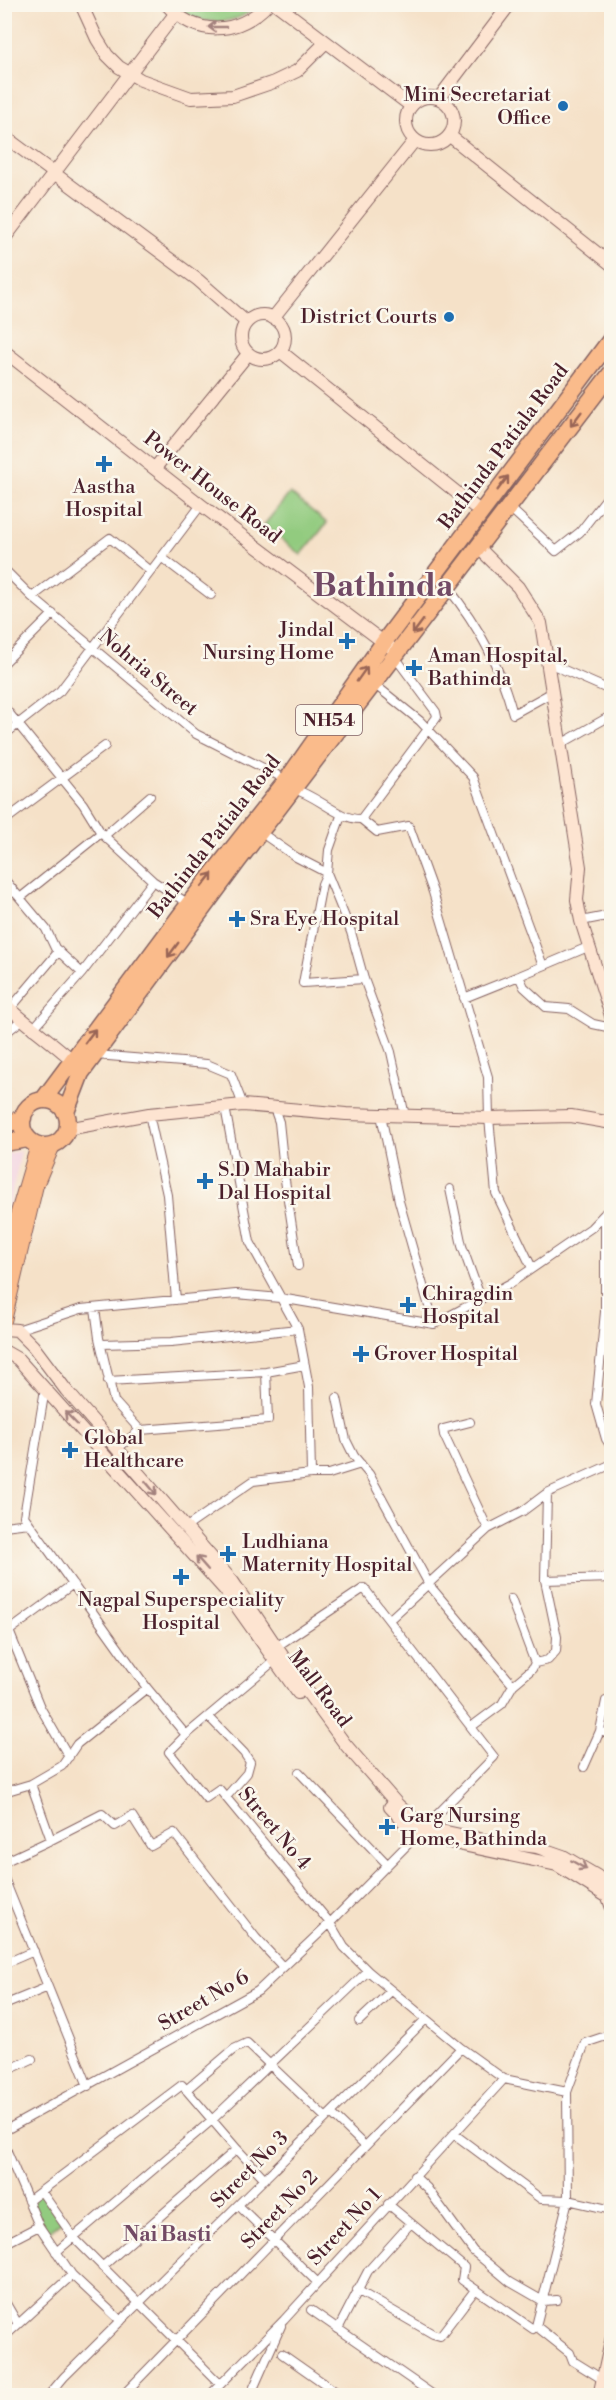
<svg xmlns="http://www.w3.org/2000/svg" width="616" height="2400" font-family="'Libre Bodoni',serif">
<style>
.built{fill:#f2cfe1}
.green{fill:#92cb7f;stroke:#6e7555;stroke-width:1.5}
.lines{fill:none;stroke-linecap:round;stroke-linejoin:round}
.street-casing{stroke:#866362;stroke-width:10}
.secondary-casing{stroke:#866362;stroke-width:14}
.primary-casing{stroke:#866362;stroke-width:16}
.highway-casing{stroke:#866362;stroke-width:19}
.street{stroke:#fff;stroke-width:8}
.secondary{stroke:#fde4d1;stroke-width:12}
.primary{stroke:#fabb8b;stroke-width:14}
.highway{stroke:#fabb8b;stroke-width:16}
.oneway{stroke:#a4827e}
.oneway2{stroke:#996556}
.poi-dot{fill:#1f6fb2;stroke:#fbf7ec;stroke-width:2}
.labels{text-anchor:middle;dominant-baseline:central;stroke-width:5;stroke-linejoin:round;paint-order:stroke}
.shield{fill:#fbf7ec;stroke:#7f6065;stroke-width:1.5}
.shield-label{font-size:18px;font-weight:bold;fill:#4a1f2b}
.poi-label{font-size:20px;fill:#4a1f2b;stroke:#fbf7ec;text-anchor:start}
.street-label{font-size:20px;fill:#4a1f2b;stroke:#fbf7ec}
.neighbourhood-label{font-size:21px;font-weight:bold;fill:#724a65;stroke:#fbf7ec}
.town-label{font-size:32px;font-weight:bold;fill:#724a65;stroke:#fbf7ec}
</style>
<rect width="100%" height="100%" fill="#fbf7ec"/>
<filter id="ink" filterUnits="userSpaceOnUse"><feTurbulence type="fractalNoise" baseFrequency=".0167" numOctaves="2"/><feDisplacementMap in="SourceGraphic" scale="12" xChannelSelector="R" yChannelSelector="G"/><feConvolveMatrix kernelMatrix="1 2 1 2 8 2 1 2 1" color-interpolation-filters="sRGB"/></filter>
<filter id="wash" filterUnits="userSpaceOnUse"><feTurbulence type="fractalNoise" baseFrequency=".008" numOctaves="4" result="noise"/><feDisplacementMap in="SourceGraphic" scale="24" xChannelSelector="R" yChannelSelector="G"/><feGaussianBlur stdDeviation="1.35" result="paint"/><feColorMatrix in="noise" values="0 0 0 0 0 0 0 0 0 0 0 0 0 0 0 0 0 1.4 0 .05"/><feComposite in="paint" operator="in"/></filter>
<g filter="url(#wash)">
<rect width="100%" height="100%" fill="#f5e1c8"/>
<path class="built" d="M21 1151 5 1227V1154Z"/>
<path class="green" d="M176 5H258C237 26 197 28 176 5Z
M290 493 327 523 301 555 264 525Z
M41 2191 62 2221 43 2235 28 2201Z"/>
</g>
<g filter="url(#ink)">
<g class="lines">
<g class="street-casing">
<path id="street" d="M509 507 556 551 580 532 612 491
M161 557 211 595
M4 569 32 597 196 734 287 780
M448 588C479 626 500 666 513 714L551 693
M32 597 110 538 150 571
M546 662 612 691
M4 663 53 614
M374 684 420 721 473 777 543 966 519 976 524 987 546 1007 569 1009 593 1024 612 1028
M4 707 83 804 101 833 153 881 189 904
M4 735 60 691 201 505
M559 745 612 715
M293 789C317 795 339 820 361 819L377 832 409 826 433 892 488 1077 489 1118 496 1193 532 1268
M341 816 329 850 327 873 322 884 303 983 364 979
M361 819 437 717 436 712 395 657
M4 821 105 746
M260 832 296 857 327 873 351 932 364 979 391 1052 405 1116
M104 836 150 796
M4 879 46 929 55 948 82 973
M4 898 14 891
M20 898 101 833
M581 921 612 915
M543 966 588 947
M464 998 519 976
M10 1009 59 951
M32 1030 82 973 153 881
M4 1034 22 1020
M96 1055 207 1064 231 1074 243 1105
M274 1108 279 1122 285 1180 298 1266
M149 1114 167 1195 176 1300
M381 1115 399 1201 434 1324
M450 1189 462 1246 481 1299
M605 1213V1312L596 1404 606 1439 612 1448
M95 1308 99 1338 114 1401 140 1430
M17 1330 81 1309 236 1294 280 1298 434 1324 511 1283 591 1228 612 1206
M102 1344 171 1342 298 1329
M108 1381 266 1372 305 1365
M45 1389 24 1516 147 1688 186 1735 169 1752 206 1798 219 1789 330 1923 344 1947 368 1971 461 2048 504 2079 567 2092
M337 1398 346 1440 354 1456 369 1474 430 1586 513 1685
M470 1422 443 1429 444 1435 488 1529
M117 1449 140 1430 268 1420 266 1372
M311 1474H329L361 1464
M4 1526 29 1523
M185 1528 253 1481 311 1474 309 1387 298 1329 250 1242 225 1107
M545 1580 612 1578
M389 1620 488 1529 523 1511 547 1493 612 1464
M9 1631 40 1707 69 1757
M4 1639 9 1631 73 1584
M535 1663 548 1660 556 1651 557 1637 545 1580 547 1493
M209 1717 244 1753 250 1762 247 1773 226 1797
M471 1727 502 1704 513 1685 532 1669 535 1663 511 1599
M600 1731 612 1735
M186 1735 274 1661
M584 1767 600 1731 606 1701
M299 1772 387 1864
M4 1792 31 1784 62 1766 77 1744 147 1688
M51 1840 102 1814 115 1826 132 1816 151 1846 174 1833 256 1938 283 1967
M4 1862 51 1840 31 1784
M4 1878 88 2086
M4 1964 34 1951
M4 2005 48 1987
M359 2021 391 1991
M612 2034 585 2043 567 2092 568 2200 612 2210
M4 2072 32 2059
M186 2090 234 2049 247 2043 326 2118
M331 2113 365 2146
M4 2131 258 1991 330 1923 494 1757 364 1588 276 1647
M454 2134 541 2199 568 2200 536 2326
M4 2144 39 2226 4 2244
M414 2176 427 2188 473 2251 491 2266 510 2282 543 2301 557 2300
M41 2191 74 2238 220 2384
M28 2201 182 2085 237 2149 265 2179
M388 2204 464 2267 462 2280 533 2329 536 2326 570 2353 573 2361 602 2379
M238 2205 317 2282
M39 2226 72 2275
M56 2252 212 2120 368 1971
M102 2267 237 2149
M357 2290 433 2334 440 2336 475 2290
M4 2300 18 2324
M311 2310 435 2396
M338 2329 368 2271 411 2223
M4 2337 72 2275 121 2321
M282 2354 342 2396
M48 2396 64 2377 426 2019
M122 2396 461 2048
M209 2396 284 2320 504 2079
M250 2396 281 2326"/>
</g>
<g class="secondary-casing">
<path id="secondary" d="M81 4 97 39 107 55 119 67 141 80 191 98 233 96 274 82 297 71 326 42
M166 4C196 37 237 36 268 4
M276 4 411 106
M406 121a24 24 0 1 1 48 0a24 24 0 1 1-48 0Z
M439 98 510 4
M4 136 198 280 246 322
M450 136 612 265
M4 239 175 14
M241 337a22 22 0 1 1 44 0a22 22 0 1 1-44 0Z
M273 318 415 140
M4 351 201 505 390 647
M280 351 481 512
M155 468 248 354
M478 547 518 587 541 623 580 867 577 900 581 921 612 1019
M4 1003C26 1024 50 1040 72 1060
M67 1129 149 1114 243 1105 346 1114 489 1118 571 1116 612 1123
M4 1329 17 1330 33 1346 66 1390 233 1582 302 1685 345 1744 398 1805 423 1827 484 1840 537 1847 563 1856 597 1876 612 1890
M4 1351 18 1359 225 1590 298 1693
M390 1807 416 1835 557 1865 608 1897 612 1908
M599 2396 612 2337"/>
</g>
<g class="primary-casing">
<path id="primary" d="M4 1260 38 1145
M4 1321 36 1185 53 1145"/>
</g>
<g class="highway-casing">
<path id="highway" d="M43 1100 189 904 287 780 384 642 612 338
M22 1123a23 23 0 1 1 46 0a23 23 0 1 1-46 0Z
M66 1112 81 1073 237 862 612 372
M4 1125 23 1118
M4 1143 28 1139"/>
</g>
<use href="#street" class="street"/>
<use href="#secondary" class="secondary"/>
<use href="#primary" class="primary"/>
<use href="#highway" class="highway"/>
</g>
<defs><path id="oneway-shaft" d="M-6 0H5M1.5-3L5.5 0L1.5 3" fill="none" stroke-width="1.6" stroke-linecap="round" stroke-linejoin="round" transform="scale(1.5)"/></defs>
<g class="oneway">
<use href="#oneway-shaft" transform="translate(217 27) rotate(-180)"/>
<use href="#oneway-shaft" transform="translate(71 1418) rotate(-134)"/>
<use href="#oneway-shaft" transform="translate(151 1488) rotate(50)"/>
<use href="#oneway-shaft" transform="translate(202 1563) rotate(-131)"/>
<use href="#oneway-shaft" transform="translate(579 1865) rotate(30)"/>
</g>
<g class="oneway2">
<use href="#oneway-shaft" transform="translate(576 419) rotate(127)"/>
<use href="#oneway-shaft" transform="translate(503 483) rotate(-53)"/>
<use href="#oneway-shaft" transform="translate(418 627) rotate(127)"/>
<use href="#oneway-shaft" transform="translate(362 674) rotate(-55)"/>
<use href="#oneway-shaft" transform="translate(207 880) rotate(-52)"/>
<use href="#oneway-shaft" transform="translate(173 950) rotate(126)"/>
<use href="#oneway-shaft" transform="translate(90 1036) rotate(-53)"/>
</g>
</g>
<g class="poi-dot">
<circle cx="563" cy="106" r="6"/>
<circle cx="449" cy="317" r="6"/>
<path d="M101 455h6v6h6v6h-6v6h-6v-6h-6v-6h6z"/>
<path d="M344 632h6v6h6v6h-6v6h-6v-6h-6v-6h6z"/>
<path d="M411 659h6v6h6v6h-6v6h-6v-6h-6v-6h6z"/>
<path d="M234 910h6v6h6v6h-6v6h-6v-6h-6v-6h6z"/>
<path d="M202 1172h6v6h6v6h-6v6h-6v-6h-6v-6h6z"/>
<path d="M405 1296h6v6h6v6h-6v6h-6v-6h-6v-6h6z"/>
<path d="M358 1345h6v6h6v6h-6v6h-6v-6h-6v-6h6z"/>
<path d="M67 1441h6v6h6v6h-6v6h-6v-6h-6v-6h6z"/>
<path d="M225 1545h6v6h6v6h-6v6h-6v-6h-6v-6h6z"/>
<path d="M178 1568h6v6h6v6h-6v6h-6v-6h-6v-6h6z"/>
<path d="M384 1818h6v6h6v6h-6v6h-6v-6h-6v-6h6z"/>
</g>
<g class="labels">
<rect class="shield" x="296" y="705" width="66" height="30" rx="4.5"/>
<g class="shield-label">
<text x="329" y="720">NH54</text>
</g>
<g class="poi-label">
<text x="551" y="95" text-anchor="end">Mini Secretariat<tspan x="551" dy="23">Office</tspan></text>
<text x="437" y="317" text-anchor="end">District Courts</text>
<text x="104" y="487" text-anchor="middle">Aastha<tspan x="104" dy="23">Hospital</tspan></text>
<text x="334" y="630" text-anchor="end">Jindal<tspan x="334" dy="23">Nursing Home</tspan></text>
<text x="428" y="656">Aman Hospital,<tspan x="428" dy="23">Bathinda</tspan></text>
<text x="250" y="919">Sra Eye Hospital</text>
<text x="218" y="1170">S.D Mahabir<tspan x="218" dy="23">Dal Hospital</tspan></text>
<text x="422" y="1294">Chiragdin<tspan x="422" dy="23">Hospital</tspan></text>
<text x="374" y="1354">Grover Hospital</text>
<text x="84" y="1438">Global<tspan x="84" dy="23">Healthcare</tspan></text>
<text x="242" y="1542">Ludhiana<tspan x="242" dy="23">Maternity Hospital</tspan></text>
<text x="181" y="1600" text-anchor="middle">Nagpal Superspeciality<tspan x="181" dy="23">Hospital</tspan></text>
<text x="400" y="1816">Garg Nursing<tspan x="400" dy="23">Home, Bathinda</tspan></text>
</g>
<g class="street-label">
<text transform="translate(504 447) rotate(-53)">Bathinda Patiala Road</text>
<text transform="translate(212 488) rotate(38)">Power House Road</text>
<text transform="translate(148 673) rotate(40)">Nohria Street</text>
<text transform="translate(215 837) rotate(-52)">Bathinda Patiala Road</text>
<text transform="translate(319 1689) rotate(53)">Mall Road</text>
<text transform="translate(274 1829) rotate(50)">Street No 4</text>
<text transform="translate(204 2001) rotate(-30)">Street No 6</text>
<text transform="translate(250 2170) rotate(-45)">Street No 3</text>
<text transform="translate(280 2210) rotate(-46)">Street No 2</text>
<text transform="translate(345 2227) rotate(-47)">Street No 1</text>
</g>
<g class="neighbourhood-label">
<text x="167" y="2235">Nai Basti</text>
</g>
<g class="town-label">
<text x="383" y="586">Bathinda</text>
</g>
</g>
<rect width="616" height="2400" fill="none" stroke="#fbf7ec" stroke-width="24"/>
</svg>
